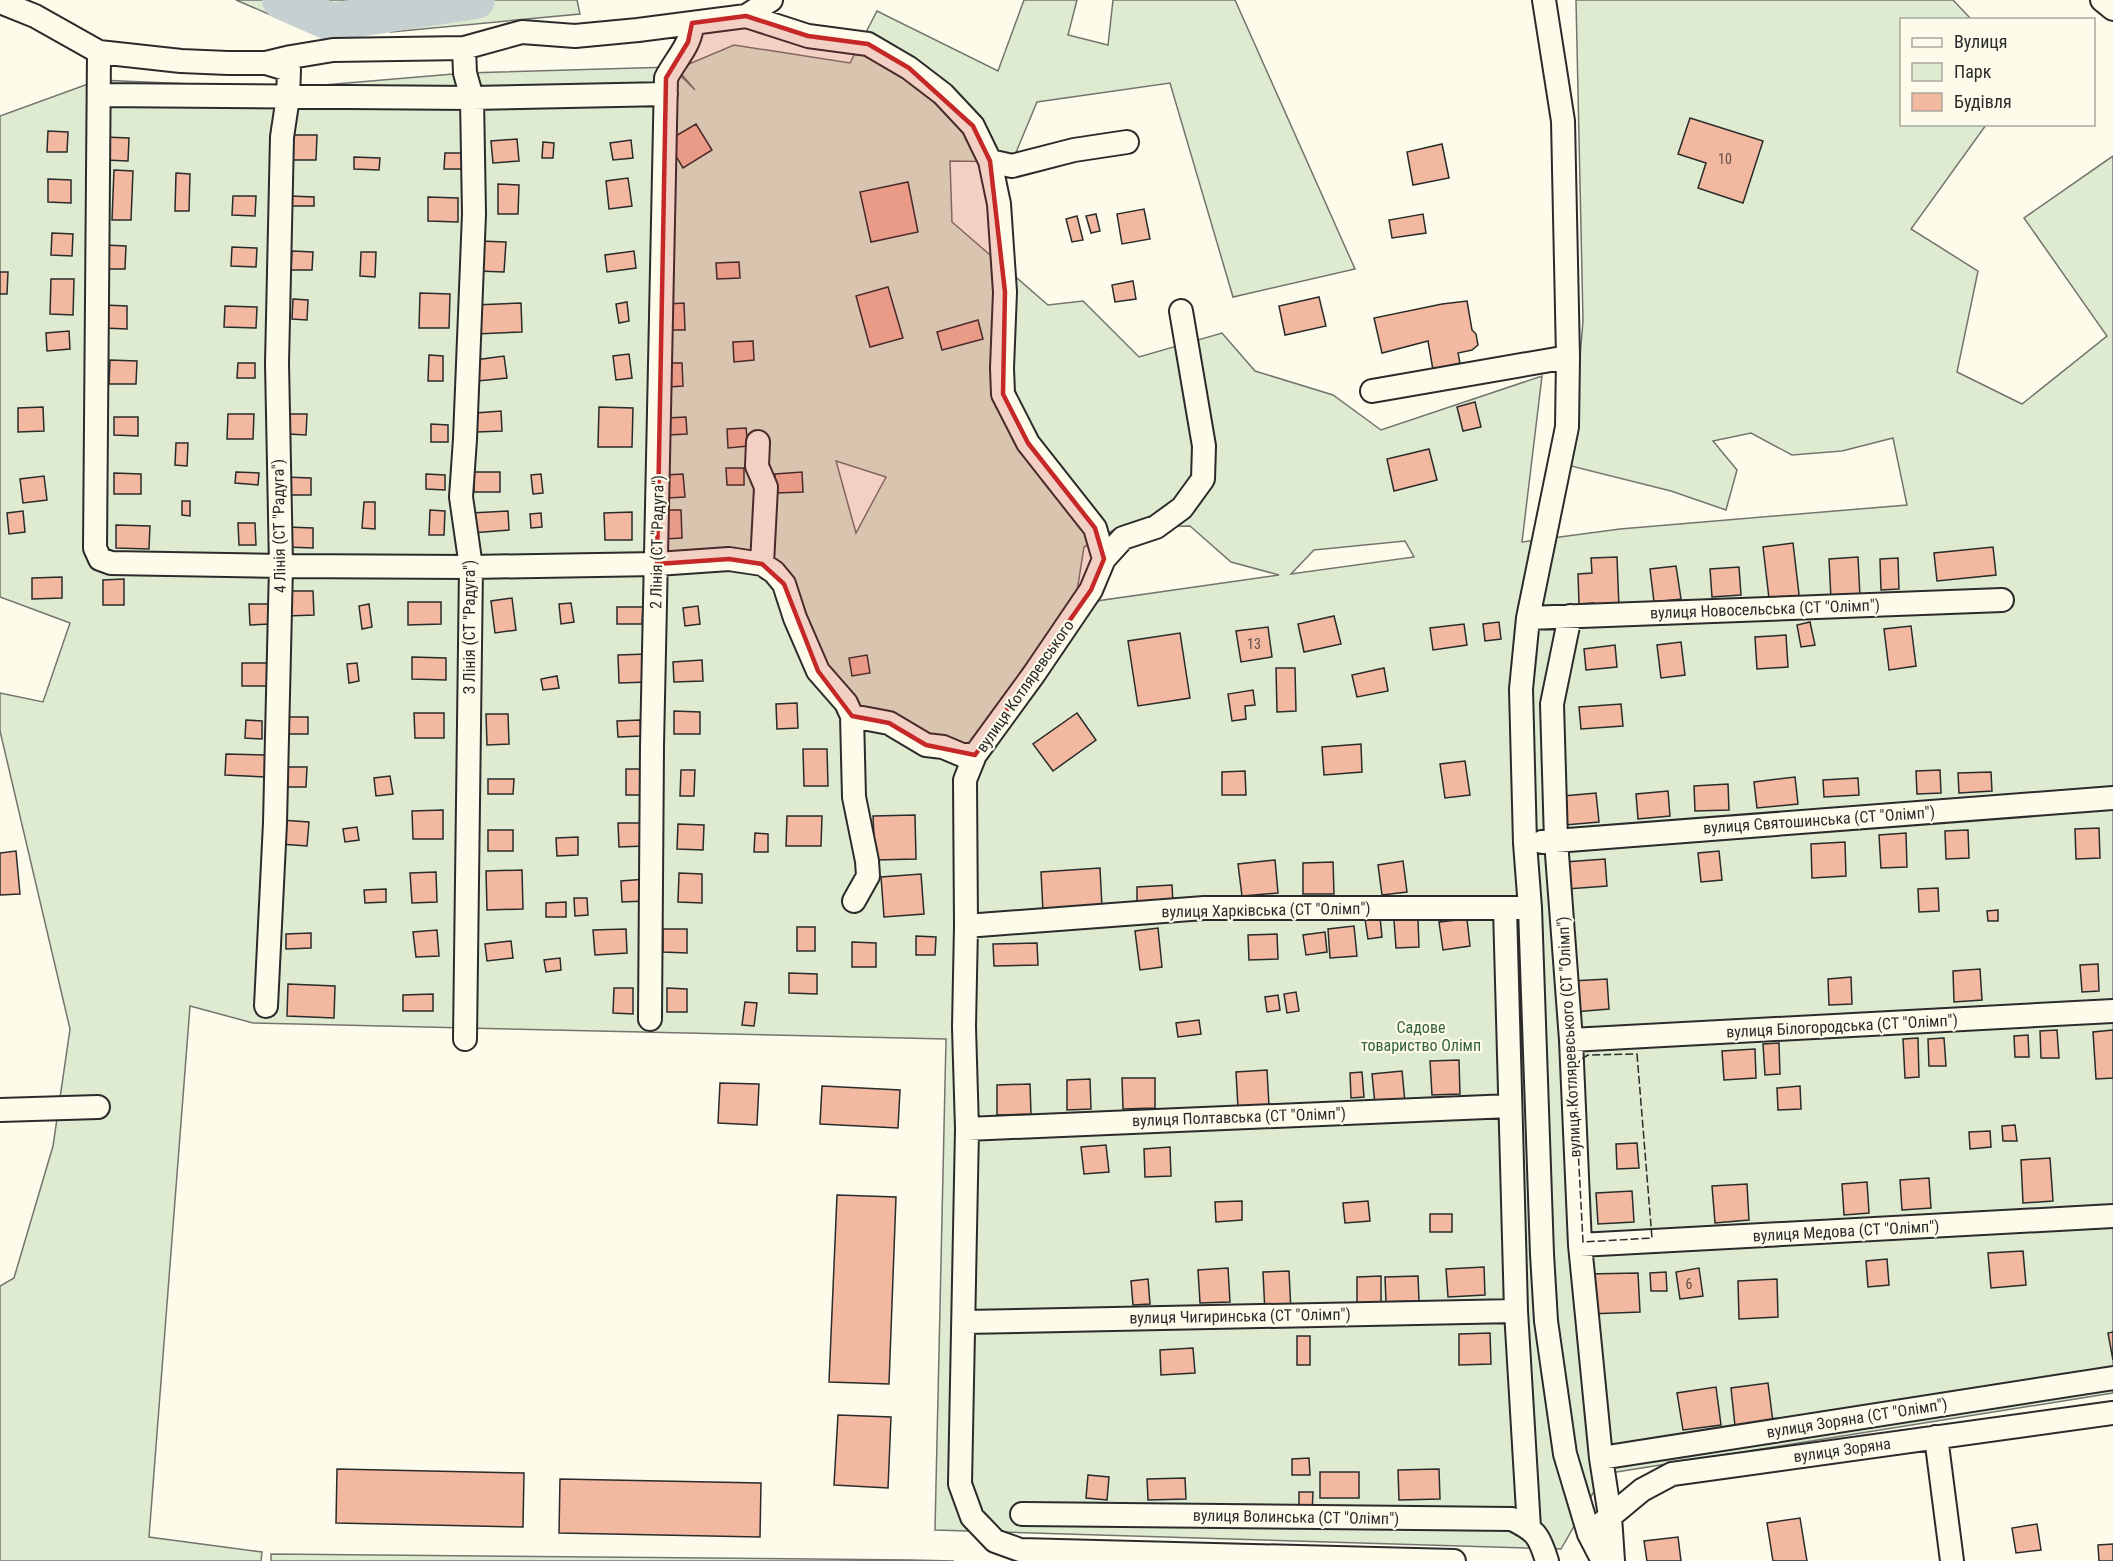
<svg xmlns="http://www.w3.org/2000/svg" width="2113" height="1561" font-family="'Roboto Condensed',sans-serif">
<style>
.green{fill:#deebd1;stroke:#74746e;stroke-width:1.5;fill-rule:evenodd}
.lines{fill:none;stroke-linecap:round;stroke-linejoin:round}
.river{stroke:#c7d0d0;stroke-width:38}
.building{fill:#f2b8a0;stroke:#2b2b2b;stroke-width:1.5}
.minor-casing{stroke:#2b2b2b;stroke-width:26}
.minor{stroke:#fdfbea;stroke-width:22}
.fence{stroke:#2b2b2b;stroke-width:1.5;stroke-dasharray:8 3;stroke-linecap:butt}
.marked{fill:#c62828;fill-opacity:0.2;stroke:#c62828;stroke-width:4.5;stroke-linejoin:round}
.labels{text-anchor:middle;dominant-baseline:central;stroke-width:4.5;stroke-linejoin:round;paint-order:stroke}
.number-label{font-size:14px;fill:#5d4e48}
.street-label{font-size:16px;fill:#2b2b2b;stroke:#fdfbea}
.park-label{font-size:16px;fill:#34623c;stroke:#fdfbea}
</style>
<rect width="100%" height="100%" fill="#fdfbea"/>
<path class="green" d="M236 0H577L580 14 391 32 366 24 294 25Z
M1024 0H1077L1068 35 1108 45 1113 0H1235L1355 269 1233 297 1170 83 1037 102 1012 162 950 161 952 222 1048 305 1083 301 1139 357 1222 333 1255 371 1333 395 1381 430 1542 376 1522 542 1620 529 1907 505 1893 438 1842 451 1792 455 1751 433 1713 441 1737 470 1726 510 1671 491 1571 466 1583 321 1576 0H1953L1971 19 1902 20V124L1986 125 1911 229 1978 271 1957 372 2022 404 2107 336 2024 218 2113 156V1393L1604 1474 1561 1549 935 1530 946 1039 253 1023 190 1006 149 1537 262 1552 261 1561H0V1286L14 1278 53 1146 70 1029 0 731V693L43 702 70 623 0 597V116L99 80 288 88 465 73 672 67 695 90 677 69 734 45 850 63 877 11 998 71ZM836 461 886 477 856 533ZM1190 526 1231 562 1279 575 1075 604 1084 547 1117 528ZM1405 541 1414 557 1291 574 1314 550Z
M271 1554 911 1560 954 1561H271Z"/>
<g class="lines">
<path class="river" d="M281 0 331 22 476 0"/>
</g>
<path class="building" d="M1690 118 1763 141 1743 203 1698 188 1706 163 1678 154Z
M696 124 712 150 683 168 667 141Z
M48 131 68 132 67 152H47Z
M292 135H317L316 160H291Z
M105 137 129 138 128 161 105 160Z
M517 139 519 161 493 163 491 141Z
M631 140 633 158 613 160 610 143Z
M543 142 554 143 553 158H542Z
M1442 144 1449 178 1413 185 1407 152Z
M445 153H463V169H444Z
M354 157 380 158 379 170 354 169Z
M114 170 133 171 131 220H112Z
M176 173 190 174 189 211H175Z
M628 178 632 206 609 209 606 181Z
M48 179 71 180V203L48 202Z
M908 182 918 232 871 242 860 192Z
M498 184 519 185 518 214H498Z
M233 196H256L255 216 232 215Z
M290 196 314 197V206H290Z
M428 197 458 198V222L428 221Z
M1144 209 1150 239 1122 244 1117 214Z
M1096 214 1100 231 1091 233 1086 216Z
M1423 214 1426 233 1392 238 1389 220Z
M1077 216 1083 240 1072 242 1066 219Z
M52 233 73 234 72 256 51 255Z
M479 241 506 242 504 272 478 271Z
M104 245 126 246 125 269H103Z
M232 247 257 248 256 267 231 266Z
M292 251 313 252 312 270H291Z
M634 251 636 268 607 272 605 255Z
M361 252H376L375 277 360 276Z
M739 262 740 278 717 279 716 263Z
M0 272H8L7 294H0Z
M51 279H74L73 315 50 314Z
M1133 281 1136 299 1115 302 1112 285Z
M888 287 903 338 870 347 856 296Z
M420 293 450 294 449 328H419Z
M1319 297 1326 326 1285 335 1279 306Z
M293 299 308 300 307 320 292 319Z
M1467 301 1472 330 1476 334 1478 345 1472 350 1458 353 1460 363 1433 370 1428 341 1382 353 1374 318 1442 304Z
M627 302 629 321 619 323 616 304Z
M521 303 522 332 476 334 475 305Z
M684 303 685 330H669L668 304Z
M104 305 127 306V329L104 328Z
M225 306 257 307 256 328 224 327Z
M978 320 983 339 942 350 937 332Z
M69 331 70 349 47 351 46 333Z
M753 341 754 360 734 362 733 342Z
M629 354 632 378 616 380 613 356Z
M429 355 443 356V381H428Z
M504 356 507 378 478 381 475 360Z
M110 360 137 361 136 384H109Z
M238 363H255V378H237Z
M668 363H682L683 386 669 387Z
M1475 402 1481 427 1463 431 1457 407Z
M43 407 44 431 18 432V408Z
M599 407 633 408 632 447H598Z
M501 411 502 431 477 432 476 413Z
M228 414H254L253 439H227Z
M288 414H307L306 435 288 434Z
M114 417H138V436L114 435Z
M686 417 687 434 668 435 667 418Z
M431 424 448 425V442H431Z
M746 428 748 446 728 448 727 429Z
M176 443H188L187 466 175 465Z
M1429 449 1437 480 1394 491 1387 459Z
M726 468H744V485H727Z
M236 472 259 473 258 485 235 483Z
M474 472H500V492H474Z
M802 472 803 492 776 493 775 474Z
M114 473 141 474V494H114Z
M426 474 445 475V490L426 489Z
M541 474 543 493 533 494 531 475Z
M683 474 685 497 667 498 665 475Z
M44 476 47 500 23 503 20 479Z
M285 477 311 478V495H284Z
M182 501H190V516L182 515Z
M364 502H375V529L362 528Z
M430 510 445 511 444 535H429Z
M663 510H681L682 538 664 539Z
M23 511 25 532 9 534 7 513Z
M508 511 509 530 472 533 471 513Z
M632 512V540H605L604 513Z
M541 513 542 527 531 528 530 514Z
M238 523H255L256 545H239Z
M116 525 150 526 149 549 116 548Z
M287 527 313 528V548L286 547Z
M1793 543 1800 603 1770 607 1763 547Z
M1993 547 1996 575 1937 581 1934 553Z
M1617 557 1619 608 1595 609 1594 603 1579 604 1578 574 1592 573 1591 558Z
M1858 557 1860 597 1831 599 1829 559Z
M1898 558 1899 589 1881 590 1880 559Z
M1676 566 1681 599 1654 602 1650 569Z
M1739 567 1741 595 1712 597 1710 569Z
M62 577V598L32 599V578Z
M124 579V605H103V580Z
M287 591H313L314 615 287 616Z
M512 598 516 630 495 633 491 601Z
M408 602H441V624L408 625Z
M571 603 574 622 561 624 559 604Z
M249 604H271V624L250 625Z
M369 604 372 627 362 629 359 606Z
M698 606 700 624 685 626 683 608Z
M617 607H643L642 624H617Z
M1334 616 1341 644 1304 652 1298 624Z
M1499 622 1501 639 1485 641 1483 624Z
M1810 622 1815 645 1801 647 1797 625Z
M1464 624 1467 645 1433 650 1430 628Z
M1911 626 1916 666 1889 670 1884 629Z
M1268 627 1272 657 1241 662 1236 631Z
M1180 633 1190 698 1138 706 1128 641Z
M1786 635 1788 667 1757 669 1755 637Z
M1681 642 1685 675 1661 678 1657 645Z
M1615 645 1617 667 1586 670 1584 649Z
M647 654 648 682 619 683 618 655Z
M867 655 870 673 852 676 849 658Z
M412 657 446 658V680L412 679Z
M702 660 703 681 674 682 673 662Z
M242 663H268V686H242Z
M357 663 359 681 349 683 347 664Z
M1276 668H1295L1296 711 1277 712Z
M1384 668 1388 691 1357 697 1352 675Z
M557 676 559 688 543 690 541 679Z
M1253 690 1255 705 1245 706 1246 719 1232 721 1228 694Z
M797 703 798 728 777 729 776 704Z
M1621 704 1623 726 1581 729 1579 707Z
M674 711 700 712V734H674Z
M414 713H444V738H415Z
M1077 713 1096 740 1053 771 1033 744Z
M486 714H508L509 744 487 745Z
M284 717H308V734H284Z
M246 720 262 721V739L245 738Z
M640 720 641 736 618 737 617 721Z
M1361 744 1362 772 1324 775 1322 747Z
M803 749H827L828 786H804Z
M226 754 267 755 266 777 225 775Z
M1465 761 1470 795 1445 798 1440 764Z
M282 767H307L306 787H282Z
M626 769H647V795H626Z
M681 770H695L694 796H680Z
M1940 770 1941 793 1917 794 1916 771Z
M1245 771 1246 795H1222V772Z
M1991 772 1992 791 1959 793 1958 773Z
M390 776 393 794 376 796 374 778Z
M1795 777 1798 804 1757 808 1754 782Z
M1858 778 1859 795 1824 797 1823 780Z
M488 779H514L513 794H488Z
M1728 784 1729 810 1695 811 1694 786Z
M1668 791 1670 816 1638 819 1636 794Z
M1596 793 1599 822 1565 825 1563 796Z
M443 810V839H413L412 811Z
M915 815 916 859 875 860 873 816Z
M787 816H822L821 846H786Z
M281 820 309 822 307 846 280 844Z
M618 823H645V846L619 847Z
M678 824 704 825 703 850 677 849Z
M357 827 359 840 345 842 343 829Z
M2099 828 2100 858 2076 859 2075 829Z
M488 830H513V851H488Z
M1968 830 1969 858 1946 859 1945 831Z
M755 833 768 834V852H754Z
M1906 833 1907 867 1881 868 1879 835Z
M578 837V855L557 856 556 838Z
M1845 842 1846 876 1812 878 1811 844Z
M16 851 20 894 0 895V853Z
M1719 851 1722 880 1701 882 1698 853Z
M1605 859 1607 886 1567 889 1565 862Z
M1275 860 1278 893 1242 896 1238 864Z
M1403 861 1407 892 1382 895 1378 865Z
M1333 862 1334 894H1303V863Z
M1100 868 1102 908 1043 912 1041 872Z
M522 870 523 909 487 910 486 871Z
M436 872 437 902 412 903 410 873Z
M679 873 702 874V903L678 902Z
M921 874 924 914 884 917 881 877Z
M646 879 647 901 622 902 621 881Z
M1172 885 1173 904 1137 905V887Z
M1938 888 1939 911 1919 912 1918 889Z
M386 889V902L365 903 364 890Z
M574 898H587L588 915 575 916Z
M566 902V917H546V903Z
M1998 910V921H1988L1987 911Z
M1380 917 1382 937 1368 939 1365 919Z
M1418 919 1419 947 1396 948 1394 920Z
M1467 919 1470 946 1443 950 1439 922Z
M1354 926 1357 956 1330 958 1328 929Z
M797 927H815V951H797Z
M1158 928 1162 967 1140 970 1135 931Z
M626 929 627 953 595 955 593 930Z
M663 929H687V953L663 952Z
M437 930 439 956 416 957 413 932Z
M1325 932 1327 952 1306 955 1303 935Z
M311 933V948L286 949V934Z
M1277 934 1278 959 1249 960 1248 935Z
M916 936 936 937 935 955H916Z
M511 941 513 958 487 961 485 944Z
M852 942 876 943V967H852Z
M1037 943 1038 965 994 966 993 944Z
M560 958 561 970 546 972 544 960Z
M2098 964 2099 991 2082 992 2080 965Z
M1980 969 1982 1000 1954 1002 1953 971Z
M789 973 817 974V994L789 993Z
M1851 977 1852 1004 1829 1005 1828 979Z
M1607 979 1609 1009 1574 1012 1572 981Z
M288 984 335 986 334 1018 287 1016Z
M614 988H633V1014L613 1013Z
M667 988 687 989V1012H667Z
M1296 992 1299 1011 1287 1013 1284 994Z
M433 994V1011H403V995Z
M1278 995 1280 1010 1267 1012 1265 997Z
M745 1002 757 1003 754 1026 742 1025Z
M1199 1020 1201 1034 1178 1037 1176 1023Z
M2057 1030 2059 1058H2041L2040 1031Z
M2113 1030V1078L2096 1079 2093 1032Z
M2028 1035 2029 1057H2015L2014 1036Z
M1918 1038 1919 1077 1905 1078 1903 1039Z
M1944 1038 1946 1066H1929L1928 1039Z
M1779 1043 1780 1074 1765 1075 1763 1044Z
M1755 1049 1756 1078 1724 1080 1722 1051Z
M1459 1060 1460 1094 1432 1095 1430 1061Z
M1267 1070 1269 1106 1238 1108 1236 1072Z
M1402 1071 1405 1102 1375 1105 1372 1074Z
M1362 1072 1364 1097 1351 1098 1350 1073Z
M1122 1078H1155V1108L1123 1109Z
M1090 1079 1091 1109 1067 1110V1080Z
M720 1083 759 1084 757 1125 718 1123Z
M1030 1084 1031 1114 997 1115V1085Z
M822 1086 900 1090 898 1128 820 1124Z
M1800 1086 1801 1109 1778 1110 1777 1088Z
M2015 1125 2017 1141H2003L2002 1126Z
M1990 1131 1991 1147 1970 1149 1969 1132Z
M1637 1143 1639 1168 1617 1169 1616 1144Z
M1106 1145 1109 1172 1084 1174 1081 1147Z
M1170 1147 1171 1176 1145 1177 1144 1149Z
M2050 1158 2053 1201 2023 1203 2021 1160Z
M1929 1178 1931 1208 1902 1210 1900 1180Z
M1867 1182 1869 1213 1844 1215 1842 1184Z
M1747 1184 1749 1220 1715 1223 1712 1186Z
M1632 1191 1634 1222 1598 1224 1596 1193Z
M837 1195 896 1197 889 1384 829 1382Z
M1242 1201V1220L1216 1222 1215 1202Z
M1368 1201 1370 1221 1345 1223 1343 1203Z
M1430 1214H1452V1232H1430Z
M2023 1251 2026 1285 1991 1288 1988 1253Z
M1887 1259 1889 1285 1868 1287 1866 1261Z
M1484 1267 1485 1295 1448 1297 1446 1269Z
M1228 1268 1230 1302 1200 1303 1198 1270Z
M1699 1268 1703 1296 1680 1299 1676 1272Z
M1289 1271 1291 1312 1265 1313 1263 1272Z
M1666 1272 1667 1291H1651L1650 1273Z
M1638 1273 1640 1312 1589 1314 1587 1274Z
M1381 1276V1307L1357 1308V1277Z
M1418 1276 1419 1301 1386 1302 1385 1277Z
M1148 1279 1150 1304 1133 1305 1131 1281Z
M1777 1279 1778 1317 1739 1319 1738 1281Z
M2113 1332V1360L2108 1333Z
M1490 1333 1491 1364 1459 1365V1334Z
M1297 1336H1310V1365H1297Z
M1193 1348 1195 1373 1161 1375 1160 1350Z
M1768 1383 1773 1422 1735 1426 1731 1388Z
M1716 1387 1721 1425 1683 1430 1677 1393Z
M838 1415 891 1417 888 1488 834 1485Z
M1309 1458 1310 1475H1292V1459Z
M337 1469 524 1473 523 1527 336 1523Z
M1439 1469 1440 1499 1399 1500 1398 1470Z
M1320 1472H1359V1498H1320Z
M1088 1475 1109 1477 1107 1500 1086 1498Z
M1185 1478 1186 1499 1148 1500 1147 1479Z
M560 1479 761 1483 760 1537 559 1533Z
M1299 1492H1313L1312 1514H1299Z
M1800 1518 1807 1561H1773L1767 1523Z
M2037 1524 2041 1550 2016 1553 2012 1528Z
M1678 1537 1681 1561H1647L1644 1541Z
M2113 1544V1561H2099L2098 1545Z"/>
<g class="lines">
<g class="minor-casing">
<path id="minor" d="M1544 0 1563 121 1568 357 1567 427 1528 618 1521 689 1525 843 1530 908 1542 1254 1546 1321 1565 1454 1589 1534 1603 1561
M2102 0 2113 9
M0 2 35 16 99 52 181 61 228 63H266L291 57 333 50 464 48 522 32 575 36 638 30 746 16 771 0
M746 16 808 36 868 44 909 68 943 94 973 126 990 161 999 204 1005 292 1002 368 1003 394 1028 443 1095 528 1104 559 1091 590 1034 674 975 755 965 780 966 926 964 1027 967 1129 960 1484 972 1517 995 1541 1020 1550 1454 1561
M464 48 465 73 472 98 474 214 465 439 461 497 471 567 465 1039
M99 52 95 548 100 559 111 563 281 566 471 567 657 564 729 559 762 564
M266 63 289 70 288 97 282 137 277 363 281 566 275 823 266 1006
M99 95 472 98 666 94
M990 161 1012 166 1074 150 1127 142
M1372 391 1568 357
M758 442 757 466 766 487 762 564 774 572 784 584 795 618 818 671 846 703 852 716 854 797 867 861 868 876 854 901
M1104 559 1123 538 1156 527 1182 508 1203 479 1204 446 1181 311
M1570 616 1552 704 1556 841 1571 1040 1580 1245 1601 1458 1610 1516 1613 1561
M1528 618 2002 600
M852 716 889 723 926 745 943 747 962 755H975
M1542 842 2113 798
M1505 908 1516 1311 1529 1528
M966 926 1204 908H1519
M650 1019 652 746 666 78C675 60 692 44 692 23
M1571 1040 2113 1011
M0 1110 98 1107
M967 1129 1510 1106
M1580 1245 2113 1216
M964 1322 1516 1311
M1936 1437 1952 1561
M1601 1458 2113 1378
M1022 1514 1512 1519C1536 1531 1539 1535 1547 1561
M1601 1524 1642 1490 1672 1474 2113 1413"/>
</g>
<use href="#minor" class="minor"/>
<path class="fence" d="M1637 1054 1652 1238 1583 1242 1574 1072 1580 1060 1588 1055Z"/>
</g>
<path class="marked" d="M746 16 808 36 868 44 909 68 973 126 990 161 1005 292 1003 394 1028 443 1095 528 1104 559 1091 590 975 755 926 745 889 723 852 716 818 671 784 584 762 564 729 559 657 564 666 78 688 42 692 23Z"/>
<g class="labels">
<g class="number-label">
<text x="1725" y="159">10</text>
<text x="1254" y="644">13</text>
<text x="1689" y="1284">6</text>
</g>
<g class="street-label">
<text transform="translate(279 526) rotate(-91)">4 Лінія (СТ "Радуга")</text>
<text transform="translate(657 542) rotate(-89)">2 Лінія (СТ "Радуга")</text>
<text transform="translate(1765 609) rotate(-2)">вулиця Новосельська (СТ "Олімп")</text>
<text transform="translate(469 627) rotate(-90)">З Лінія (СТ "Радуга")</text>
<text transform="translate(1025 686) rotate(-55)">вулиця Котляревського</text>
<text transform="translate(1819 820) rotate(-4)">вулиця Святошинська (СТ "Олімп")</text>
<text transform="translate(1266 910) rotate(-1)">вулиця Харківська (СТ "Олімп")</text>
<text transform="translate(1842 1026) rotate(-3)">вулиця Білогородська (СТ "Олімп")</text>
<text transform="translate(1569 1037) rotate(-93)">вулиця Котляревського (СТ "Олімп")</text>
<text transform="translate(1239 1117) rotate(-2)">вулиця Полтавська (СТ "Олімп")</text>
<text transform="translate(1846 1231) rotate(-3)">вулиця Медова (СТ "Олімп")</text>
<text transform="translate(1240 1316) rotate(-1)">вулиця Чигиринська (СТ "Олімп")</text>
<text transform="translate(1857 1418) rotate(-9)">вулиця Зоряна (СТ "Олімп")</text>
<text transform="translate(1842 1450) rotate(-8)">вулиця Зоряна</text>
<text transform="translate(1296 1517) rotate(1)">вулиця Волинська (СТ "Олімп")</text>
</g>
<g class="park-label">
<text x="1421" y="1027">Садове<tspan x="1421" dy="18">товариство Олімп</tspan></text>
</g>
</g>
<rect x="1900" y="18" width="195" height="108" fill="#fdfbea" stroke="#a9a89e" stroke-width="1.5"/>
<rect x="1912" y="38" width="30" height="9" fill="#fdfbea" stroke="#a9a89e" stroke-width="1.5"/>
<text x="1954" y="48" font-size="18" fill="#2b2b2b">Вулиця</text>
<rect x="1912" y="63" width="30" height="18" fill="#deebd1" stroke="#a9a89e" stroke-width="1.5"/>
<text x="1954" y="78" font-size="18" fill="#2b2b2b">Парк</text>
<rect x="1912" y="93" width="30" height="18" fill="#f2b8a0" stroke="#a9a89e" stroke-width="1.5"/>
<text x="1954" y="108" font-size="18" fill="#2b2b2b">Будівля</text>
</svg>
